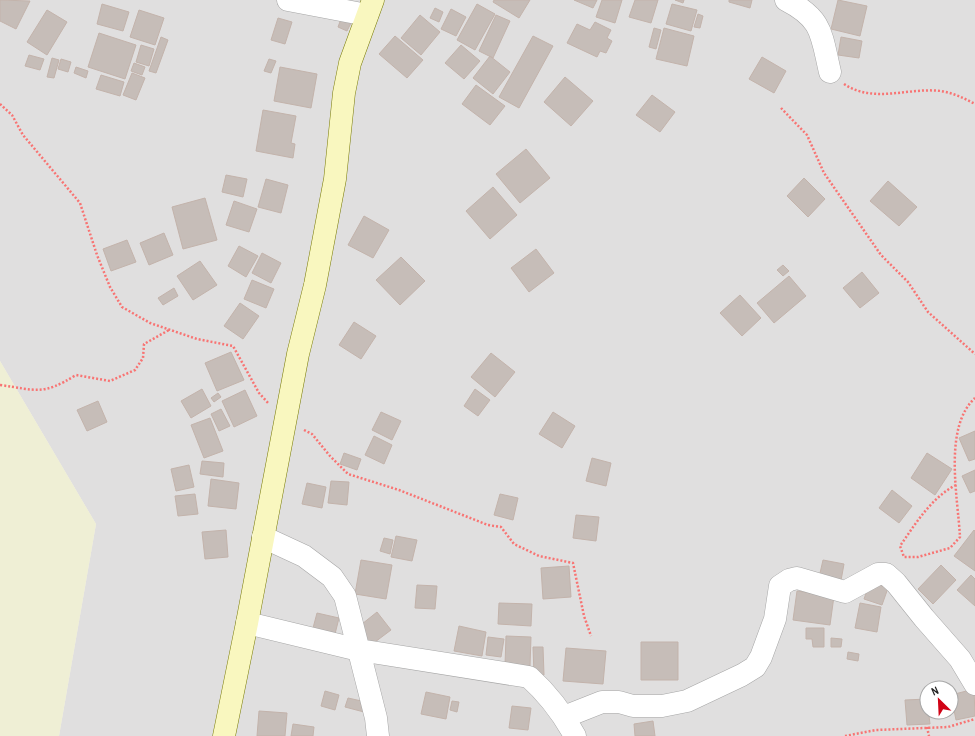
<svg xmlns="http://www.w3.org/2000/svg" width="975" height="736" font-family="'Archivo Narrow',sans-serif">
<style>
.residential{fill:#e0dfdf;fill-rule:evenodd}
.farmland{fill:#efefd5}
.building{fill:#c6bdb8;stroke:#c3b3ab}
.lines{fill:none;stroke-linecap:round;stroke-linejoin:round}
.street-casing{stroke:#a6a6a6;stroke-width:23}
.secondary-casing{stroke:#797b06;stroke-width:23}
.path{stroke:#f87473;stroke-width:2.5;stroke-dasharray:2 2;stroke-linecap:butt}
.street{stroke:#fff;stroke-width:22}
.secondary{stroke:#f9f7bf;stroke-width:22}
</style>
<rect width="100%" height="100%" fill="#f2eee9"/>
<path class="residential" d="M0 0H975V736H59L96 524 0 361ZM927 688H951V712H927Z"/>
<path class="farmland" d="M0 361 96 524 59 736H0Z"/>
<path class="building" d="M0 0 30 1 16 29 0 21Z
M494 0H530L519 18 493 2Z
M574 0H597L593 8Z
M602 0H622L615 23 596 17Z
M635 0H658L651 23 629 17Z
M675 0H684L683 3Z
M729 0H752L750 8 729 2Z
M838 0 867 6 860 36 831 29Z
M102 4 129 12 123 31 97 24Z
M477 4 495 14 475 50 457 40Z
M672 4 697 10 691 31 666 24Z
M435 8 443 12 439 22 430 18Z
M451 9 466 17 456 36 441 29Z
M47 10 67 22 47 55 27 42Z
M139 10 164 18 155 45 130 37Z
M698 14 703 16 700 28 694 27Z
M420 15 440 32 421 55 401 38Z
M496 15 510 21 493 58 479 51Z
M278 18 292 22 285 44 271 40Z
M341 19 351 23 347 31 338 27Z
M595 22 611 30 607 38 612 41 606 53 600 51 597 57 567 43 577 24 590 30Z
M654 28 661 30 656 49 649 47Z
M664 28 694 36 687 66 656 59Z
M99 33 136 45 125 79 88 67Z
M395 36 423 60 407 78 379 54Z
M533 36 553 46 519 108 499 97Z
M161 37 168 40 156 73 149 71Z
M841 37 862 41 859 58 838 55Z
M141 45 154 49 149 66 136 62Z
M461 45 480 61 464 79 445 63Z
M29 55 44 59 40 70 25 66Z
M490 56 510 72 493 94 473 78Z
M762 57 786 71 774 93 749 79Z
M52 58 59 60 54 78 47 77Z
M61 59 71 62 68 72 58 69Z
M269 59 276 61 271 73 264 71Z
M134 63 145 67 142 75 131 71Z
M76 67 88 71 86 78 74 73Z
M280 67 317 74 311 108 274 101Z
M132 73 145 78 136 100 123 95Z
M101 75 124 82 120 96 96 89Z
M565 77 593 101 571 126 544 102Z
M476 85 505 106 490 125 462 104Z
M652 95 675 112 660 132 636 115Z
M263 110 296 116 291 143 295 144 293 158 256 151Z
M526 149 550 178 520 203 496 174Z
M226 175 247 179 243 197 222 192Z
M804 178 825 199 808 217 787 196Z
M266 179 288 185 281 213 258 207Z
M888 181 917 207 899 226 870 201Z
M493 187 517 215 490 239 466 211Z
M205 198 217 240 183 249 172 207Z
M234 201 257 209 249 232 226 225Z
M364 216 389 230 373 258 348 245Z
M164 233 173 255 149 265 140 243Z
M127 240 136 262 111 271 103 249Z
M239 246 258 256 246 277 228 266Z
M536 249 554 273 529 292 511 268Z
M262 253 281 263 271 283 252 273Z
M401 257 425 281 400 305 376 280Z
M200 261 217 285 193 300 177 276Z
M783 265 789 271 783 276 777 270Z
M862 272 879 293 860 308 843 288Z
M789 276 806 296 774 323 757 303Z
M252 280 274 289 266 308 244 299Z
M174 288 178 296 163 305 158 298Z
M740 295 761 318 742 336 720 313Z
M240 303 259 316 243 339 224 326Z
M354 322 376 336 361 359 339 345Z
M231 352 244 380 217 391 205 363Z
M491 353 515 372 495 397 471 377Z
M202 389 211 406 191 418 181 401Z
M475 389 490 400 478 416 464 406Z
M245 390 257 416 234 427 222 401Z
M218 393 221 397 214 402 211 398Z
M98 401 107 422 87 431 77 410Z
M221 409 230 426 219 431 211 414Z
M381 412 401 421 392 440 372 430Z
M553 412 575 426 562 448 539 434Z
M210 418 223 451 204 458 191 425Z
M975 431V459L969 461 959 438Z
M374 436 392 445 384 464 365 455Z
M344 453 361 459 357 470 340 464Z
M927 453 952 469 935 495 911 478Z
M592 458 611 463 606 486 586 481Z
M202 461 224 463 223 477 200 474Z
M189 465 194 487 176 491 171 469Z
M975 470V491L970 493 962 476Z
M211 479 239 483 236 509 208 506Z
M331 481 349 482 347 505 328 503Z
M307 483 326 487 322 508 302 504Z
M892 490 912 506 899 523 879 508Z
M195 494 198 514 178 516 175 496Z
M500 494 518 498 513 520 494 515Z
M576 515 599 517 596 541 573 538Z
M226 530 228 557 205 559 202 532Z
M974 530 975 531V571L954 556Z
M396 536 417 540 412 561 391 557Z
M384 538 393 540 390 554 380 551Z
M361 560 392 565 386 599 355 594Z
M823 560 844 564 840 586 818 582Z
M941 565 956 580 933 604 918 589Z
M569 566 571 597 543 599 541 568Z
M971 575 975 579V606L957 590Z
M870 582 888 588 882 605 864 599Z
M417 585 437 586 435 609 415 608Z
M797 591 834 596 830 625 793 620Z
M499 603 532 604 531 626 498 624Z
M860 603 881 607 877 632 855 628Z
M377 612 391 630 371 645 357 628Z
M317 613 339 618 335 634 313 628Z
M459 626 486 632 482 656 454 651Z
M806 628H824V647H813L812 639H806Z
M506 636 531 637 530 666 505 665Z
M488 637 504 639 501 657 486 655Z
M831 638 842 639 841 647H831Z
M641 642H678V680H641Z
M533 647H543L544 675H534Z
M566 648 606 651 603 684 563 681Z
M848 652 859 654 858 661 847 659Z
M974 689 975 716 956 720 951 695Z
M325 691 339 695 335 710 321 706Z
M426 692 450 697 446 719 421 714Z
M348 698 366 702 364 712 345 707Z
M927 699 930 724 907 725 905 700Z
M452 701 459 702 457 712 450 710Z
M512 706 531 708 528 730 509 728Z
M259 711 287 713 285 736H257Z
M653 721 655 736H635L634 724Z
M293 724 314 727 313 736H291Z"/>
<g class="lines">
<g class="street-casing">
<path id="street" d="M288 0 367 15
M786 0C823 19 821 34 830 72
M263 537 304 556 332 577 345 596 376 718 378 736
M247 623 359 650 529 677C548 694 563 714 575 736
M564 717 602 702H619L633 706H662L687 701 742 675 755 667 761 657 775 619 780 586 789 580 797 578 845 592 878 574H886L896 583 924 618 960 659 975 684"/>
</g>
<g class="secondary-casing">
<path id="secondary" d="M224 736 247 623 298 354 315 285 335 179 344 93 350 63 373 0"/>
</g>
<path class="path" d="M844 84C874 104 908 87 941 91 953 93 964 98 975 104
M0 104 12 115 23 135 80 203 97 255 110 287 122 307 150 323 197 339 233 346 259 393 269 404
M781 108 807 135 824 173 881 255 908 282 928 312 975 354
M0 385C37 390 42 396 76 375L110 381 135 370 143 358 144 344 169 330
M304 430 312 434 330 456 348 474 399 490 488 525 501 527 514 544 539 556 573 563 584 616 591 636
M956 485C931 498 916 523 900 546L904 557H918L950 548 960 537C958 498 943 427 975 398
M927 727 929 736
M845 736 876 730 948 727 975 719"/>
<use href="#street" class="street"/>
<use href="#secondary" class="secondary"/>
</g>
<g transform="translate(939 700) rotate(336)"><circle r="19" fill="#ffffff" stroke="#a7a7a7"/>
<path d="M0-3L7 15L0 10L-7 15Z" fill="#d10316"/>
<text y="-6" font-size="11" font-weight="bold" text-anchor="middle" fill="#222222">N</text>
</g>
</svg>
